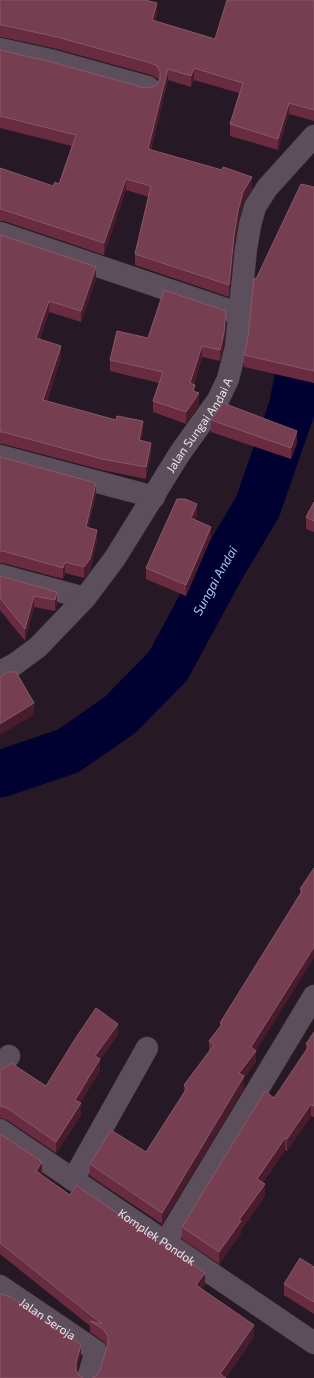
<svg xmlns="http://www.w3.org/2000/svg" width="314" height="1378" font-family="'Exo 2',sans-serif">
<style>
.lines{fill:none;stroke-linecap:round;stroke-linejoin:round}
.river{stroke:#000130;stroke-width:47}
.minor-casing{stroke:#3f353e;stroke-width:23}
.tertiary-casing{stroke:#3f353e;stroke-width:23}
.minor{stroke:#5d4e5c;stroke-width:22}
.tertiary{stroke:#5d4e5c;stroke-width:22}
.wall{fill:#682b3f}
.shaded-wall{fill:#481b2d}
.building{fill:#763e51;stroke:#885869}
.labels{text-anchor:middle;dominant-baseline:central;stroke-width:4;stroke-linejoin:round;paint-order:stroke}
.street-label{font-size:12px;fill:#ebe2ea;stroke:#1c101b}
.water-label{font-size:13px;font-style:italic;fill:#a8c7f7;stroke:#1c101b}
</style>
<rect width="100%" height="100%" fill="#261925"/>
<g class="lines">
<path class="river" id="s1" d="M0 774 68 751 120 715 168 666 219 572 258 506 292 408 314 300"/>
<g class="minor-casing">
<g id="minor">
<path d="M0 49 54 61 148 87"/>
<path d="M0 233 240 314"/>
<path d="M0 456 154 497"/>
<path d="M0 575 85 598"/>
<path d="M0 1068 9 1056"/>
<path id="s2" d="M0 1130 314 1343"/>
<path d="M73 1180 147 1048"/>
<path d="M165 1243 314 996"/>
<path id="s3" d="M0 1286 96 1351 88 1378"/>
</g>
</g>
<g class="tertiary-casing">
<g id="tertiary">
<path id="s4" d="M0 672 15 664 38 647 85 598 115 558 180 453 218 400 228 379 236 347 246 249 250 225 255 207 267 188 314 136"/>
</g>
</g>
<use href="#minor" class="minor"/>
<use href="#tertiary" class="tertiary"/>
</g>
<path class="wall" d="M0 0 157 15 155 21 215 39 314 0V121L289 114 278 150 230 136V124L239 93 194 80 191 87 168 80 151 150 252 189 243 203 238 223 234 248 229 297 135 265V254L149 197 126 190 104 255 4 221H0V168L53 186 59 184 72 146 0 128V50L145 88 152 87 157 84 159 81 157 78 151 75 57 49 2 37H0Z
M314 187V383L244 367V355L248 337 256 279Z
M0 235 96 279 81 322 49 312 40 339 61 358 47 401 143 433 141 440 151 454 146 479 102 470 3 444H0Z
M226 322 224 345 220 361 202 357 194 384 195 392 199 405 186 424 153 412V401L159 383 110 371V360L148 338Z
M211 420 297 443 291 459 211 432Z
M0 457 96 495 88 528 97 541 90 571 84 578 65 573 63 579 3 563H0Z
M314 502V532L306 529V517Z
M197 515 195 520 211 538 186 596 146 579V568Z
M0 576 57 592V603L55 611 34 607 25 641 0 610Z
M314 868 256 1051V1062L244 1078V1088L162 1224 90 1176V1164L146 1152 184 1093V1085L209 1051V1041L220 1027V1023L300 896V889Z
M314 1032V1117L311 1116 287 1151 285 1150 263 1182 265 1196 241 1230V1233L219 1264 182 1239V1227L274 1098 306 1052V1044Z
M118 1035 100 1060V1071L80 1103 81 1115 56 1153 7 1120 1 1118H0V1069L46 1086Z
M0 1134 42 1174 41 1175 70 1195 205 1284 201 1289 254 1337 226 1378 96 1376 100 1370 107 1346 103 1341 90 1332V1326L0 1254Z
M314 1267V1314L284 1295V1284Z"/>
<path class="shaded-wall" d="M157 3V15L152 32V20Z
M194 68V80L191 87V76Z
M168 69V80L148 161V149Z
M289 103V114L278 150V139Z
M252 177V189L243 203 238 223 234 248 229 297V285L234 236 238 211 243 192Z
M126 179V190L104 255V243Z
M96 267V279L81 322V311Z
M49 301V312L36 349V338Z
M226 311V322L224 345 220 361V350Z
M61 346V358L43 411V400Z
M202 346V357L190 395V383Z
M195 385V396L193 391Z
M199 393V405L186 424V412Z
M143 421V433L139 451V440Z
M297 431V443L291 459V448Z
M151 443V454L146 479V467Z
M96 483V495L86 539V527Z
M197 504V515L191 529V518Z
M211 527V538L186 596V585Z
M97 530V541L90 571 84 578V567Z
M65 562V573L63 579V568Z
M57 592V603L55 611V600Z
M34 596V607L25 641V629Z
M34 703V715L0 735V724Z
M314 947V958L256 1051V1062L244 1078V1088L162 1224V1213L239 1073 251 1047Z
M118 1024V1035L100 1060V1071L75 1111V1100L95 1056Z
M81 1103V1115L56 1153V1142Z
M311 1104V1116L287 1151V1139Z
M285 1138V1150L257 1190V1179Z
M42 1162V1174L36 1183V1171Z
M265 1184V1196L241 1230V1233L219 1264V1252L239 1220Z
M205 1273V1284L196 1297V1285Z
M254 1325V1337L226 1378 220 1374Z
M81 1345V1356L76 1374V1363Z"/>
<path class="building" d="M0 0H145L157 3 152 20 215 39 227 0H314V110L289 103 278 139 230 124 243 83 194 68 191 76 168 69 148 149 222 170 223 167 252 177 243 192 238 211 234 236 229 285 135 254 151 186 126 179 104 243 4 210 0 209V168L53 186 55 182 59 184 76 135 0 116V50L51 62 145 88 152 87 157 84 160 79V72L157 66 151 63 57 37 2 25H0Z
M301 184 314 187V371L244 355 248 337 254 278 256 279Z
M0 235 96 267 81 311 49 301 36 338 61 346 43 400 116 420 117 416 143 421 139 440 151 443 146 467 102 459 3 432H0Z
M164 290 226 311 224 333 220 350 202 346 190 383 195 385 193 391 199 393 186 412 153 401 163 372 110 360 117 331 148 338Z
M223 403 297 431 291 448 211 420Z
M0 457 96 483 86 527 97 530 90 559 84 567 65 562 63 568 3 551H0Z
M177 499H185L197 504 191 518 211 527 186 585 146 568Z
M314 502V521L306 517Z
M0 576 57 592 55 600 34 596 25 629 0 598Z
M7 672H16L34 703 0 724V677Z
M314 868V947L251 1047 256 1051 239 1073 244 1076 162 1213 90 1164 111 1130 146 1152 187 1088 184 1085 214 1045 209 1041 222 1024 220 1023 302 891 300 889Z
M96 1008 118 1024 95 1056 100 1059 75 1100 81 1103 56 1142 7 1108 1 1106 0 1107V1069L5 1068 11 1063 46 1086 75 1039Z
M314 1032V1106L311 1104 287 1139 285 1138 257 1179 265 1184 239 1220 241 1221 219 1252 182 1227 265 1091 274 1098 309 1046 306 1044Z
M0 1134 42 1162 36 1171 70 1195 76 1185 205 1273 196 1285 254 1325 220 1374 226 1378H92L96 1376 100 1370 108 1343V1336L103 1329 90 1321 102 1324 0 1243Z
M300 1258 314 1267V1302L284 1284Z
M0 1294 11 1297 81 1345 76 1363V1370L79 1375 83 1378H0Z"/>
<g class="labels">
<g class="street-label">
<text stroke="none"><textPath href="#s4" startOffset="321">Jalan Sungai Andai A</textPath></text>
<text stroke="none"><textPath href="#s2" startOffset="190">Komplek Pondok</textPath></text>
<text stroke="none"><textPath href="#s3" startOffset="58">Jalan Seroja</textPath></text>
</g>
<g class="water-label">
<text stroke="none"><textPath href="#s1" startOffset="301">Sungai Andai</textPath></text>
</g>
</g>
</svg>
